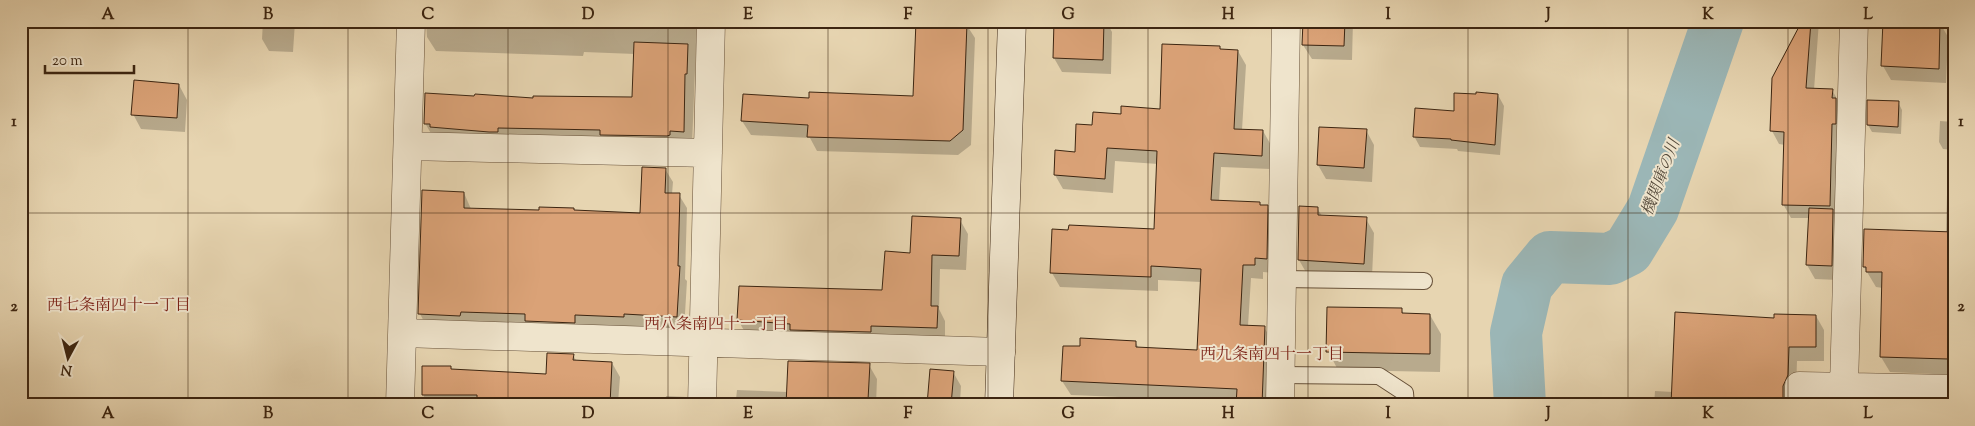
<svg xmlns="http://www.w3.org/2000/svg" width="1975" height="426" font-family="'Sorts Mill Goudy','Noto Serif JP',serif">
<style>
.shadow{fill:#0003}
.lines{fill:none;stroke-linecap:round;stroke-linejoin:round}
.river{stroke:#9bb6b6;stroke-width:52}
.building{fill:#daa277;stroke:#3c2511}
.lane-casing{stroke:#675139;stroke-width:18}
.street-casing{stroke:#675139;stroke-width:29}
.secondary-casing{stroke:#3c2511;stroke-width:29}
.lane{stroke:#efe4cc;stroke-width:16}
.street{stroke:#efe4cc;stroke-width:28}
.secondary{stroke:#efe4cc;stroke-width:28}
.grid{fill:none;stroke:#3c2511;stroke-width:1;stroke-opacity:0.55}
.labels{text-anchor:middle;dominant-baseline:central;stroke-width:4;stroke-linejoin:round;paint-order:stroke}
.water-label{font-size:16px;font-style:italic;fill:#54493a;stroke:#efe4cc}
.neighbourhood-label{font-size:16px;fill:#7a1f14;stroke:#efe4cc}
.neatline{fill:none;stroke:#3c2511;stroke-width:2}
.grid-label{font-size:16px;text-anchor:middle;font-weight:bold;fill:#3c2511}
</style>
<rect width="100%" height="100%" fill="#e7d5b1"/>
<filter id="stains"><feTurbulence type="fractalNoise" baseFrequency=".004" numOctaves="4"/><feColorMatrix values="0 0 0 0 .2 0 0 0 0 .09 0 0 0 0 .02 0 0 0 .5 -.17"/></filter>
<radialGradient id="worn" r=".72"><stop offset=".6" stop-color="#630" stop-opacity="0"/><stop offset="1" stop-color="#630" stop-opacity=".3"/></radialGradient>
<path class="shadow" d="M263 21H308L295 22 293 52 269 51 262 39Z
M426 21H697L692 145 433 137 425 123 534 99H633L635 54 584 52 583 56 436 51 427 37Z
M929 21H953L954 24H966L975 38 971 145 958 155 817 151 810 138 751 135 742 121 810 99 915 97Z
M1055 21H1106L1112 32 1111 74 1062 72 1054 58Z
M1304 21H1353L1352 60 1312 59 1303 45Z
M1803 21H1819L1814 90H1832L1840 104 1839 280 1815 279 1807 265 1810 218H1791L1783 204 1785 145 1779 144 1772 131Z
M1940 23 1948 37 1946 83 1891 80 1883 66Z
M1220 48 1221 51H1238L1246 65 1242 130 1263 131 1271 145 1270 169 1221 167 1219 201 1259 203 1261 206H1267L1275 220 1274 273 1263 272V279L1251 278 1248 326 1264 327 1272 341 1270 405H1192V400L1071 395 1062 381 1081 347 1135 342 1139 348 1198 351 1201 282 1158 280V291L1060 287 1052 273 1070 231 1155 230 1158 164 1115 161 1113 193 1063 189 1055 175 1076 153 1093 127 1122 116 1161 110Z
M179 85 187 100 185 132 141 129 133 114Z
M1498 95 1504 106 1500 155 1458 151 1457 149 1420 147 1414 136 1455 112Z
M1898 102 1902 110 1901 134 1872 132 1868 125Z
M1940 121 1954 122V150L1943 149 1939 142Z
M1320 128 1366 130 1374 145 1372 182 1326 179 1318 165Z
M665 169 673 182 672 194 679 195 687 208 685 279 687 281 684 330 427 327 420 314 464 193 471 209 641 214Z
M1947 194H1954V375L1890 372 1881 357 1883 288 1876 287 1864 267 1946 233Z
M1317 208 1322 216 1366 219 1374 233 1372 277 1307 274 1299 260Z
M960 220 968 234 966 270 940 269 939 309 945 321V342L746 334 738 320 883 291 911 254Z
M1401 309 1404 314 1430 315 1441 334 1440 372 1338 370 1328 351Z
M1816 316 1824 330V361H1797L1796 390 1791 405H1654L1655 391 1673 392 1776 319Z
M573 355 577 362 612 363 620 377 618 403 651 405H424L423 367 450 368 452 371 547 375Z
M869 365 877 379 876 405H718L719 398 736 399 737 390 788 392Z
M953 372 961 386 960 402 961 405H927Z
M666 396 686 397 690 405H665Z
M1042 399 1062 400 1065 405H1041Z"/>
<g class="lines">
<path class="river" d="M1520 405 1516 333 1527 285 1550 257 1610 259 1628 250 1653 209 1718 21"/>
</g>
<path class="building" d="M916 21 967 23 963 130 950 141 807 137 808 125 741 121 743 94 809 98V92L913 96Z
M1054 21H1104L1103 60 1053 58Z
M1303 21H1345L1344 46 1302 45Z
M1802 21H1811L1806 88 1833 89 1832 98H1836V124H1832L1830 206 1782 205 1784 132 1770 131 1772 78Z
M1883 21H1940L1939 69 1881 66Z
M634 42 688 44 687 74H685L684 132 670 131V135L667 136 600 135V130L498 128V132H489L430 127V124H424L425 93 474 96 475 94 533 98V96L632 97Z
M1162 44 1220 46V49L1238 50 1234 129 1263 130 1262 156 1214 153 1211 200 1260 202V205H1268L1267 259 1255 258V265H1243L1240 325 1265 326 1262 405H1236L1237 389 1061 381 1063 346H1080V338L1136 341V347L1197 350 1201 269 1151 266V277L1050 273 1052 229 1068 230 1069 225 1154 229 1157 151 1107 148 1105 179 1054 175 1055 150 1075 152 1076 124 1092 125 1093 112 1121 114V106L1160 109Z
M134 80 179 84 177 118 131 115Z
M1476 92 1498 94 1495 145 1451 140V139L1413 137 1415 108 1454 111V93L1476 94Z
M1867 100 1899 101 1898 127 1867 125Z
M1319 127 1367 129 1364 168 1317 165Z
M642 167 666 168 665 193H680L678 266H680L677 317 624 314V317L575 315V323L525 321V314L461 312 460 316 418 314 422 190 464 192V208L539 210V207L574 208V210L640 213Z
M1299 206 1318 207V215L1367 217 1364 264 1298 260Z
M1809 208 1833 209 1832 266 1806 265Z
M912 216 961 218 959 256 932 255 931 306H938L937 328 871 326V332L790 330V324L737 320 739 286 882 290 885 251 910 253Z
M1864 229 1954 232V309H1950L1948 359 1880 357 1882 272H1866V267H1863Z
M1327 307 1402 308V313L1430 314V354L1326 352Z
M1675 312 1774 318V314L1816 315V347H1789L1788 375 1783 386V405H1760L1761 400 1713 398 1712 405H1671Z
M547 353 574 354 573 360 612 362 610 405H477V395H422V366H451V369L546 374Z
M788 361 870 363 868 400 814 398V405H786Z
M930 369 954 371 951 405H927Z"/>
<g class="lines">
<g class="lane-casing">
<path id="lane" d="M1282 279 1424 281
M1281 375 1379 376 1405 393 1406 405"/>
</g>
<g class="street-casing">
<path id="street" d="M408 146 708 153
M403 333 1001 352
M1844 387 1854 21
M400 405 411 21
M702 405 711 21
M1280 405 1286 21
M1799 405V386L1954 389"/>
</g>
<g class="secondary-casing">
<path id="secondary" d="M999 405 1012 21"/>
</g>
<use href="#lane" class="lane"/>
<use href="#street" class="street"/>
<use href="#secondary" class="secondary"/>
</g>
<path class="grid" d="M188 21V405M348 21V405M508 21V405M668 21V405M828 21V405M988 21V405M1148 21V405M1308 21V405M1468 21V405M1628 21V405M1788 21V405M21 213H1954"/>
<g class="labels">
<g class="water-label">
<text transform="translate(1662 178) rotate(-69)">機関庫の川</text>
</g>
<g class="neighbourhood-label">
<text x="119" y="306">西七条南四十一丁目</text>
<text x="716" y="325">西八条南四十一丁目</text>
<text x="1272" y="355">西九条南四十一丁目</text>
</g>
</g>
<rect width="1975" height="426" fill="none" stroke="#e7d5b1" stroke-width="55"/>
<g transform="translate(68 358) rotate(187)" stroke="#efe4cc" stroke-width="4" paint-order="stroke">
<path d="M0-4L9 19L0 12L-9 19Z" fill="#3c2511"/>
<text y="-8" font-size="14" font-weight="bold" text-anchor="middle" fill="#3c2511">N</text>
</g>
<path d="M45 65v8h89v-8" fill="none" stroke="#3c2511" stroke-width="2.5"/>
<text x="52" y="65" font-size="15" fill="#3c2511" stroke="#efe4cc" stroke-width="4" paint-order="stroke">20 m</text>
<rect x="28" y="28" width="1920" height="370" class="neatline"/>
<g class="grid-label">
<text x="108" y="19">A</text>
<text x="268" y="19">B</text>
<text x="428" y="19">C</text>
<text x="588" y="19">D</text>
<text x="748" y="19">E</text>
<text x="908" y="19">F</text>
<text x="1068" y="19">G</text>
<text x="1228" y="19">H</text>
<text x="1388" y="19">I</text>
<text x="1548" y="19">J</text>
<text x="1708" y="19">K</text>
<text x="1868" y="19">L</text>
<text x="14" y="126">1</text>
<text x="1961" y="126">1</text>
<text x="14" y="311">2</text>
<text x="1961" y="311">2</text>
<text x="108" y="418">A</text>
<text x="268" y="418">B</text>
<text x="428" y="418">C</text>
<text x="588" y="418">D</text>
<text x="748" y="418">E</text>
<text x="908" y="418">F</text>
<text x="1068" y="418">G</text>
<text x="1228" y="418">H</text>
<text x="1388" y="418">I</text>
<text x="1548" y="418">J</text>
<text x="1708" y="418">K</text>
<text x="1868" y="418">L</text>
</g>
<rect width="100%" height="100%" filter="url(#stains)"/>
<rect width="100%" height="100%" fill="url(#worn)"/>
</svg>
